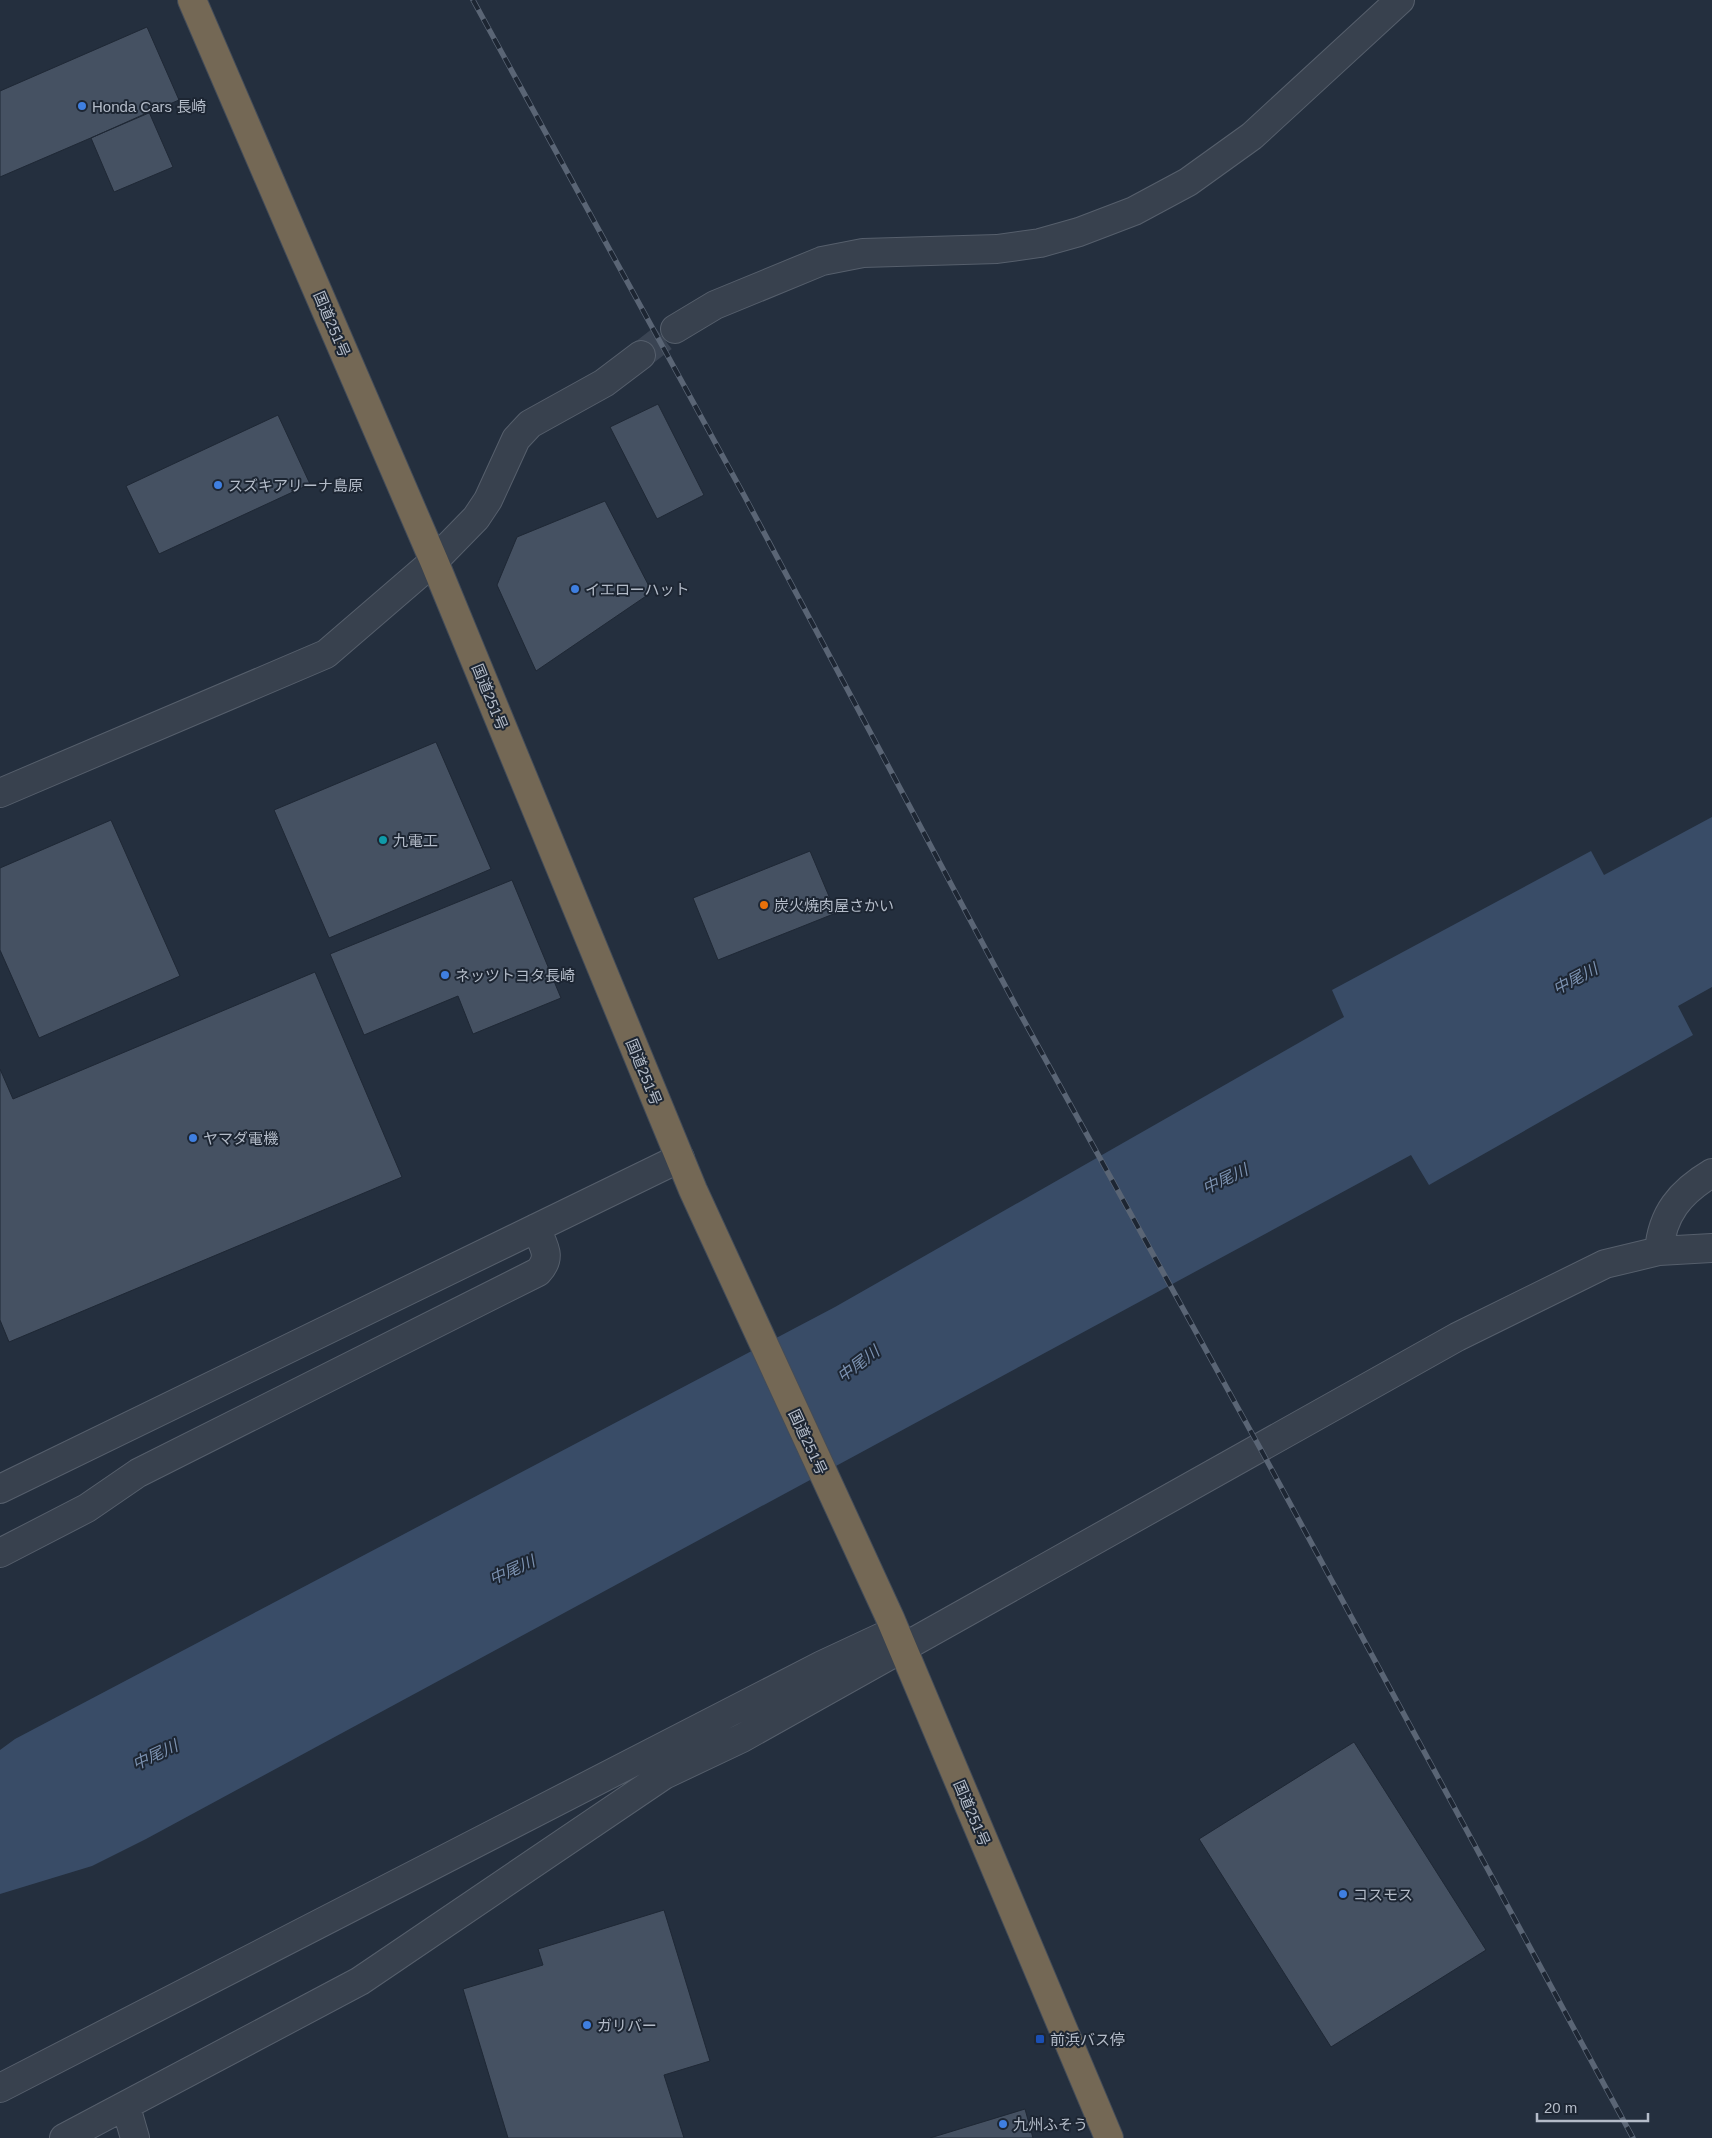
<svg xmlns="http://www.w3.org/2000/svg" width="1712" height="2138" font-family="Arial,'Noto Sans JP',sans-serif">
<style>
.water{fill:#394c67}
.building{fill:#455162;stroke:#1f2835}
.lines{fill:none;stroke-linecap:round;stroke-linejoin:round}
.minor-tunnel{stroke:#3a4453;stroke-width:28;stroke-dasharray:28 14;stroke-linecap:butt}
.minor-casing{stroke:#565f6c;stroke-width:30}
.highway-casing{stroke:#434c59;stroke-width:30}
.minor{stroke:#38414e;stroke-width:28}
.highway{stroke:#746855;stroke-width:28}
.rail-casing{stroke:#5a6575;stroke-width:5.5}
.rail{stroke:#1d2633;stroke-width:4;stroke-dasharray:11;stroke-linecap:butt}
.shop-dot{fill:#3f7fe0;stroke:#1d2633;stroke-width:2}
.culture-dot{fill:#0f9aa8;stroke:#1d2633;stroke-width:2}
.food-dot{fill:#e8710a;stroke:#1d2633;stroke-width:2}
.transit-dot{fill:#1a4fb4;stroke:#1d2633;stroke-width:2}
.labels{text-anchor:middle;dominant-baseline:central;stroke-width:4;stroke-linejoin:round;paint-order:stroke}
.poi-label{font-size:15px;fill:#b4bcc9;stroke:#1d2633;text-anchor:start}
.street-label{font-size:15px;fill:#b4bcc9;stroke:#1d2633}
.water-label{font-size:16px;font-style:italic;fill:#7c92b1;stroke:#1d2633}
</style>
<rect width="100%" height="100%" fill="#242f3e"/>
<path class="water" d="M1712 817V987L1678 1006 1693 1035 1429 1185 1411 1155 146 1839 92 1866 0 1894V1750L15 1739 835 1307 1344 1017 1332 990 1591 851 1604 875Z"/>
<path class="building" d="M147 27 179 100 0 177V91Z
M149 112 173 167 114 192 91 138Z
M658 404 704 495 657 519 610 427Z
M278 415 310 484 159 554 126 486Z
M605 501 652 592 536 671 497 585 517 537Z
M436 742 491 869 329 938 274 810Z
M111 820 180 976 39 1038 0 950V868Z
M810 851 836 913 718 960 693 898Z
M512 880 561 998 473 1034 458 996 364 1035 330 954Z
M315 972 402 1177 9 1342 0 1320V1069L13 1099Z
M1354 1742 1486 1950 1331 2047 1199 1839Z
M664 1910 710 2061 664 2075 684 2138H508L463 1989 543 1965 538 1949Z
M1025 2109 1033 2138H930Z"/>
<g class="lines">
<path class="minor-tunnel" d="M641 355 675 329"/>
<g class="minor-casing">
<path id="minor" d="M675 329 715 305 822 261 863 253 997 249 1040 243 1079 232 1134 211 1188 182 1252 136 1400 0
M0 793 326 654 434 561 476 518 488 500 516 439 530 424 604 383 641 355
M1659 1251C1662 1214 1680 1192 1712 1173
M0 1489 680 1158
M0 1553 87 1508 138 1473 538 1272C553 1256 543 1246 536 1228
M0 2088 822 1665 895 1631
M126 2107 135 2138
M64 2138 360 1981 664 1775 742 1738 1457 1337 1605 1264 1659 1251 1712 1248"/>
</g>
<g class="highway-casing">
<path id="highway" d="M192 0 434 561 693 1190 890 1618 1109 2138"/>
</g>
<use href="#minor" class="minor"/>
<use href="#highway" class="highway"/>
<g class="rail-casing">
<path id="rail" d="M473 0 745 497 1017 1008 1260 1448 1633 2138"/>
</g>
<use href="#rail" class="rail"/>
</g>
<g class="shop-dot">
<circle cx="82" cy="106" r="5"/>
<circle cx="218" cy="485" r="5"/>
<circle cx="575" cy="589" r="5"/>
<circle cx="445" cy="975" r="5"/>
<circle cx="193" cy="1138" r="5"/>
<circle cx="1343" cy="1894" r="5"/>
<circle cx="587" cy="2025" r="5"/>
<circle cx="1003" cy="2124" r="5"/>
</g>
<circle class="culture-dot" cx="383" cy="840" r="5"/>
<circle class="food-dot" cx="764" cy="905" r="5"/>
<rect class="transit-dot" x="1035" y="2034" width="10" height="10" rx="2.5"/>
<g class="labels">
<g class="poi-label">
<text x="92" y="106">Honda Cars 長崎</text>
<text x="228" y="485">スズキアリーナ島原</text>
<text x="585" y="589">イエローハット</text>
<text x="393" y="840">九電工</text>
<text x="774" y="905">炭火焼肉屋さかい</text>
<text x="455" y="975">ネッツトヨタ長崎</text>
<text x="203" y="1138">ヤマダ電機</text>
<text x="1353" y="1894">コスモス</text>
<text x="597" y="2025">ガリバー</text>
<text x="1050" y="2039">前浜バス停</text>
<text x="1013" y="2124">九州ふそう</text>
</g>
<g class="street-label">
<text transform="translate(332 324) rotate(67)">国道251号</text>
<text transform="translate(490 697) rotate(68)">国道251号</text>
<text transform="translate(644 1072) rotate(68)">国道251号</text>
<text transform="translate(808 1442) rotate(65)">国道251号</text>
<text transform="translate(972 1813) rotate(67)">国道251号</text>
</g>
<g class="water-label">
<text transform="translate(1575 979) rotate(-28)">中尾川</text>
<text transform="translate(1225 1179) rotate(-25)">中尾川</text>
<text transform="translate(858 1364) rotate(-37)">中尾川</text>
<text transform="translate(512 1570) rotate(-24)">中尾川</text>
<text transform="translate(155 1755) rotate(-25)">中尾川</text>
</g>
</g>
<path d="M1537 2113v8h111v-8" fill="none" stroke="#b4bcc9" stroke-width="2.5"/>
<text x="1544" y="2113" font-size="15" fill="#b4bcc9" stroke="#1d2633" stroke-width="4" paint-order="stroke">20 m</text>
</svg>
